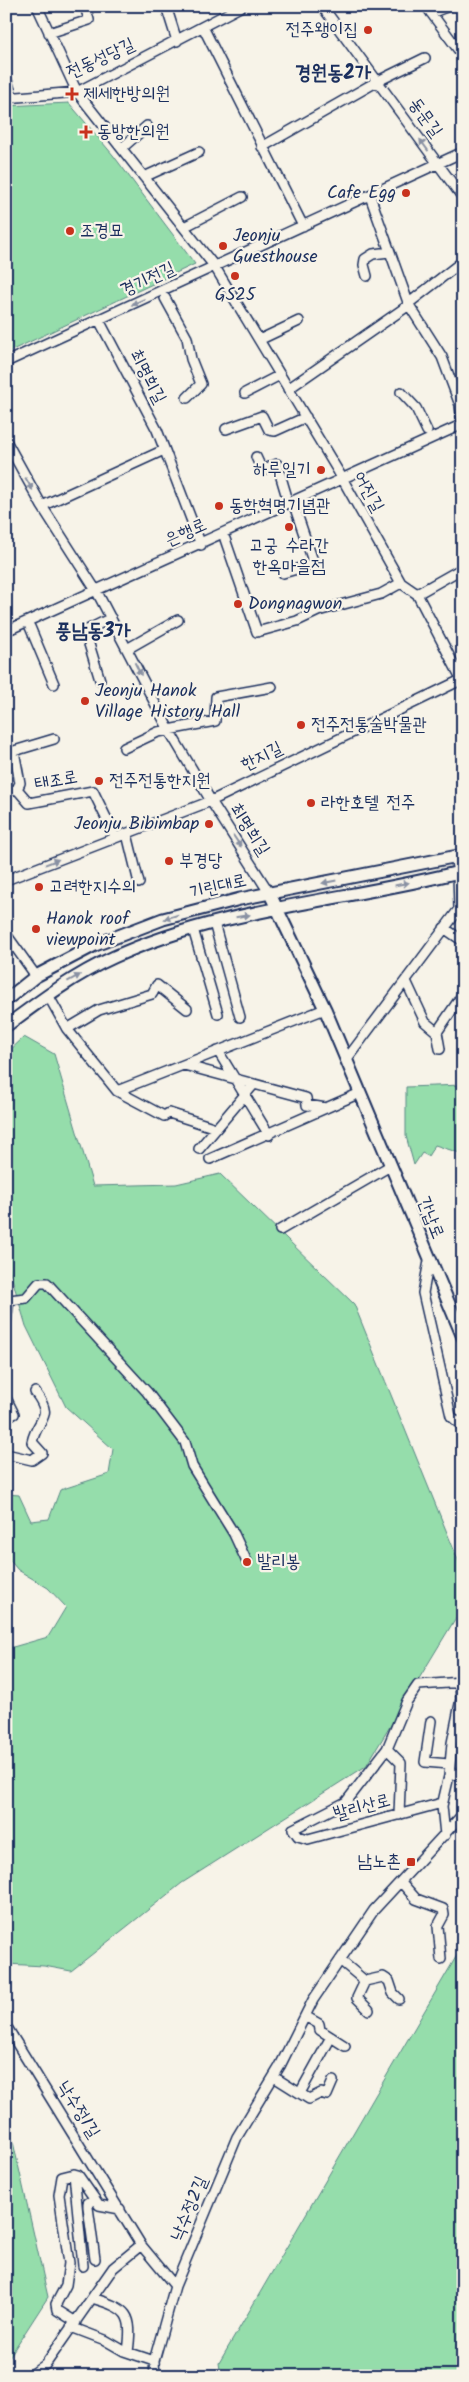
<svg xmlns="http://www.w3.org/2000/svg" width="469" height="2382" font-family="Kalam,'Poor Story',sans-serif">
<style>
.green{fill:#95ddab;stroke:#588684}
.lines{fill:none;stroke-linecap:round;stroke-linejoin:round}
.minor-casing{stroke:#1b2f5e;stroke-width:12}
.tertiary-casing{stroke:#1b2f5e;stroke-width:15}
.minor{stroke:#f7f3e8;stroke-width:9}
.tertiary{stroke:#f7f3e8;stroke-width:11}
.oneway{fill:#8991a3}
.poi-dot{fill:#c8321e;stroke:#f7f3e8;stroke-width:2}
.labels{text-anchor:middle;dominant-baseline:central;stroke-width:4.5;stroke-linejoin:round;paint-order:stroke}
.poi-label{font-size:18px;fill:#1b2f5e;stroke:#f7f3e8;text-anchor:start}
.street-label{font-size:18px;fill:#1b2f5e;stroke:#f7f3e8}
.quarter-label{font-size:20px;font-weight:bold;fill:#1b2f5e;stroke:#f7f3e8}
</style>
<rect width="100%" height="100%" fill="#f7f3e8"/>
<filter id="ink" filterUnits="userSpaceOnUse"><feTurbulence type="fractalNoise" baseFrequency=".02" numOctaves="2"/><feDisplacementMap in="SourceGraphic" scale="10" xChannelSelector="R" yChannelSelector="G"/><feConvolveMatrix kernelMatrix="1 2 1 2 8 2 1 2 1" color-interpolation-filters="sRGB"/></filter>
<g filter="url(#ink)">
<path class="green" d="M69 103 113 155 195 264 6 353V106Z
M24 1037 54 1054 93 1186 176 1184 220 1174 354 1304 463 1572V1606L366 1766 182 1883 71 1971 44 1966 6 1964V1649L48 1637 66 1607 48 1588 18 1570 6 1556V1494L19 1495 31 1521 49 1519 60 1490 109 1474 113 1449 66 1407 26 1326 6 1258V1054Z
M463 1085V1154L435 1145 428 1156 422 1153 414 1165 406 1136V1087Z
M463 1945V2376H221L219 2363Z
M6 2111 48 2297 6 2362Z"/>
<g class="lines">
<g class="minor-casing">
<path id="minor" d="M37 6 77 92 215 267 338 471 401 583 417 594 463 682
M166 6 177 41
M322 6 463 198
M426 6 463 56
M431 13 449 6
M203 27 303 226
M49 33 89 20 85 6
M6 77 11 93
M6 98 77 92 242 6
M262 147 378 81 425 58
M122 148 147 126
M144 177 199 152
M370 196 409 305 442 357 460 405 463 430
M184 227 242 197
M367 276 364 265 365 259 373 254 389 252
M165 298 187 338 191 359 201 384 187 398
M409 303 463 261
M99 320 157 430 201 545
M259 340 299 321
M6 362 463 152
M288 389 409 305
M401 392 416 408 427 431
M245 393 280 375
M226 429 262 416 269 430 275 431 306 417
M6 441 42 506 97 592 170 732 211 801 270 894
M256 457 262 470 277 464 286 494
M42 506 164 450
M225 539 257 632 297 621 318 611 381 594 401 583
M283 573 314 564 295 508
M417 594 463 568
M30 627 54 684
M6 631 463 424
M127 649 178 620
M100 680 85 631 111 618
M124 748 158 732 215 721 216 697 272 687
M17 789 20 783 14 751 54 739
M6 792 17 789 29 803 93 791 113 832
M127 834 139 883
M6 880 211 801 463 679
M214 923 240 1017
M444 928 463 941
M193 929 218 1014
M6 934 36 976
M406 981 425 1022 437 1032 463 994
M48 995 67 1029 117 1091 164 1116 169 1113 216 1128
M67 1029 99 1010 152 994 157 985 187 1009
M437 1032 440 1049
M218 1051 269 1135
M346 1060 459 909 458 873 455 856
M184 1065 306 1098 307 1105 326 1108
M117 1091 325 1009
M199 1149 254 1084
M210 1159 360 1093
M280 1230 390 1166
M429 1261 423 1293 451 1416 463 1427
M9 1300 26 1298 39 1283H47L147 1392 185 1442 192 1466 234 1534 247 1562
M6 1323 9 1300
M6 1398 14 1414
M6 1454 32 1460 42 1453 32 1442C38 1416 55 1419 35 1392
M431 1721 425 1762 449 1764
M387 1749 401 1763 399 1815
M449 1776 463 1772
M442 1803 308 1839 298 1836 293 1829 346 1802 387 1749 407 1701 418 1685 463 1682
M445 1835 442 1806 449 1776 452 1743 461 1699 460 1683
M401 1882 416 1899 443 1909 444 1915 438 1926 441 1959
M340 1960 365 1981 383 1977 389 1981 393 1993 399 1999
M365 1981 357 1998 369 2010
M305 2016 319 2024 320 2030 345 2046
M8 2029 141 2245 175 2286
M274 2077 309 2099 321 2093 327 2095 333 2081
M300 2093 331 2037
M74 2174 83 2266
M95 2259 88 2207V2203L95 2199
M92 2298C128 2309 133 2313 128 2352
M76 2322 57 2310 56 2304 66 2285 69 2263 59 2195 62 2177 74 2174 78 2175 99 2205 120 2209
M71 2327 105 2340 124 2351 154 2361
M30 2376 45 2365 113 2268 141 2245
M155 2376 154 2361 175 2286 237 2137 280 2066 313 2000 374 1910 463 1814"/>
</g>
<g class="tertiary-casing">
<path id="tertiary" d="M270 894 325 1009 463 1337
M6 1000 36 976 95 945 163 919 240 899 463 855
M6 1026C41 1000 74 975 114 957 224 907 347 901 463 871"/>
</g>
<use href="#minor" class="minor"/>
<use href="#tertiary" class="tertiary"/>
</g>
<defs><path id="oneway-solid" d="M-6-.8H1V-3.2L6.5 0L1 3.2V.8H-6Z" transform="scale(1.25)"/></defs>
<g class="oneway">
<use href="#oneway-solid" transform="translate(424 145) rotate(-126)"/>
<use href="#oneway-solid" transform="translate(138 302) rotate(155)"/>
<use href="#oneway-solid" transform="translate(29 484) rotate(60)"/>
<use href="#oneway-solid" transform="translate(138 669) rotate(63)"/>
<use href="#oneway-solid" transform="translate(237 841) rotate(56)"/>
<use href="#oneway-solid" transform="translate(52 862) rotate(-21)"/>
<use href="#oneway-solid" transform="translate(329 882) rotate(169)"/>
<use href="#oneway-solid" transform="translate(402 884) rotate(-11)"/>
<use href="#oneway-solid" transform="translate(243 916) rotate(-9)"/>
<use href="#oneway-solid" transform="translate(171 917) rotate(163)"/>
<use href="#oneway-solid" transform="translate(74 978) rotate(-28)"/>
</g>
</g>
<g class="poi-dot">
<circle cx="368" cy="30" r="5"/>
<path d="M69.5 86.5h5v5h5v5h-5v5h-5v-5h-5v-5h5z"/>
<path d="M83.5 124.5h5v5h5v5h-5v5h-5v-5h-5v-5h5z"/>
<circle cx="406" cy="193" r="5"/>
<circle cx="70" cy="231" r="5"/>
<circle cx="223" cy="246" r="5"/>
<circle cx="235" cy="276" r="5"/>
<circle cx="321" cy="470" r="5"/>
<circle cx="219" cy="506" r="5"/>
<circle cx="289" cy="527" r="5"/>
<circle cx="238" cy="604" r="5"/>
<circle cx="85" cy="701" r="5"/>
<circle cx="301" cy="725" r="5"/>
<circle cx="99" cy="781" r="5"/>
<circle cx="311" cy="803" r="5"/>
<circle cx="209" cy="824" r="5"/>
<circle cx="169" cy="861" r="5"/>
<circle cx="39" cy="887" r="5"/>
<circle cx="36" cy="929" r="5"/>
<circle cx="247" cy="1562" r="5"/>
<rect x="406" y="1857" width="10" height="10" rx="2.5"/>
</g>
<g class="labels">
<g class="poi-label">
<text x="358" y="30" text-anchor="end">전주왱이집</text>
<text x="83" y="94">제세한방의원</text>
<text x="97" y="132">동방한의원</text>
<text x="396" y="193" text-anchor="end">Cafe Egg</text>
<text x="80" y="231">조경묘</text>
<text x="233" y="236">Jeonju<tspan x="233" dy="21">Guesthouse</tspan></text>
<text x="235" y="295" text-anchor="middle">GS25</text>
<text x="311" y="470" text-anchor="end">하루일기</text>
<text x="229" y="506">동학혁명기념관</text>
<text x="289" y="546" text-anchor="middle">고궁 수라간<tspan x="289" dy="21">한옥마을점</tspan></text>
<text x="248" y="604">Dongnagwon</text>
<text x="95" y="691">Jeonju Hanok<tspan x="95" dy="21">Village History Hall</tspan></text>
<text x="311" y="725">전주전통술박물관</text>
<text x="109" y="781">전주전통한지원</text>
<text x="321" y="803">라한호텔 전주</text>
<text x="199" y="824" text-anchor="end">Jeonju Bibimbap</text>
<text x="179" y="861">부경당</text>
<text x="49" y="887">고려한지수의</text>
<text x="46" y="919">Hanok roof<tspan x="46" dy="21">viewpoint</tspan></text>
<text x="257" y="1562">발리봉</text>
<text x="401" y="1862" text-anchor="end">남노촌</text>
</g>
<g class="street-label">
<text transform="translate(101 59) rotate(-25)">전동성당길</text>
<text transform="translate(425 118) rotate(54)">동문길</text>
<text transform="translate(148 280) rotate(-25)">경기전길</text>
<text transform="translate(147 377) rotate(62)">최명희길</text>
<text transform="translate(368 492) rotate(61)">어진길</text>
<text transform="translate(186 533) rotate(-24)">은행로</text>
<text transform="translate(262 757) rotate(-26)">한지길</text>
<text transform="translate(56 781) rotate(-10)">태조로</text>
<text transform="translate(249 830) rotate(57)">최명희길</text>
<text transform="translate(218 887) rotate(-13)">기린대로</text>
<text transform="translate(430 1218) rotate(68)">간납로</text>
<text transform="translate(362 1808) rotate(-15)">발리산로</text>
<text transform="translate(78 2110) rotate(58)">낙수정1길</text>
<text transform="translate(190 2209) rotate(-67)">낙수정2길</text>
</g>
<g class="quarter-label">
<text x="333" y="74">경원동2가</text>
<text x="93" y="632">풍남동3가</text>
</g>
</g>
<rect width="469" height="2382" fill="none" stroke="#f7f3e8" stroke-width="25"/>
<rect x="12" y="12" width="444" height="2357" fill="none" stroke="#1b2f5e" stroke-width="2" filter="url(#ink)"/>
</svg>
